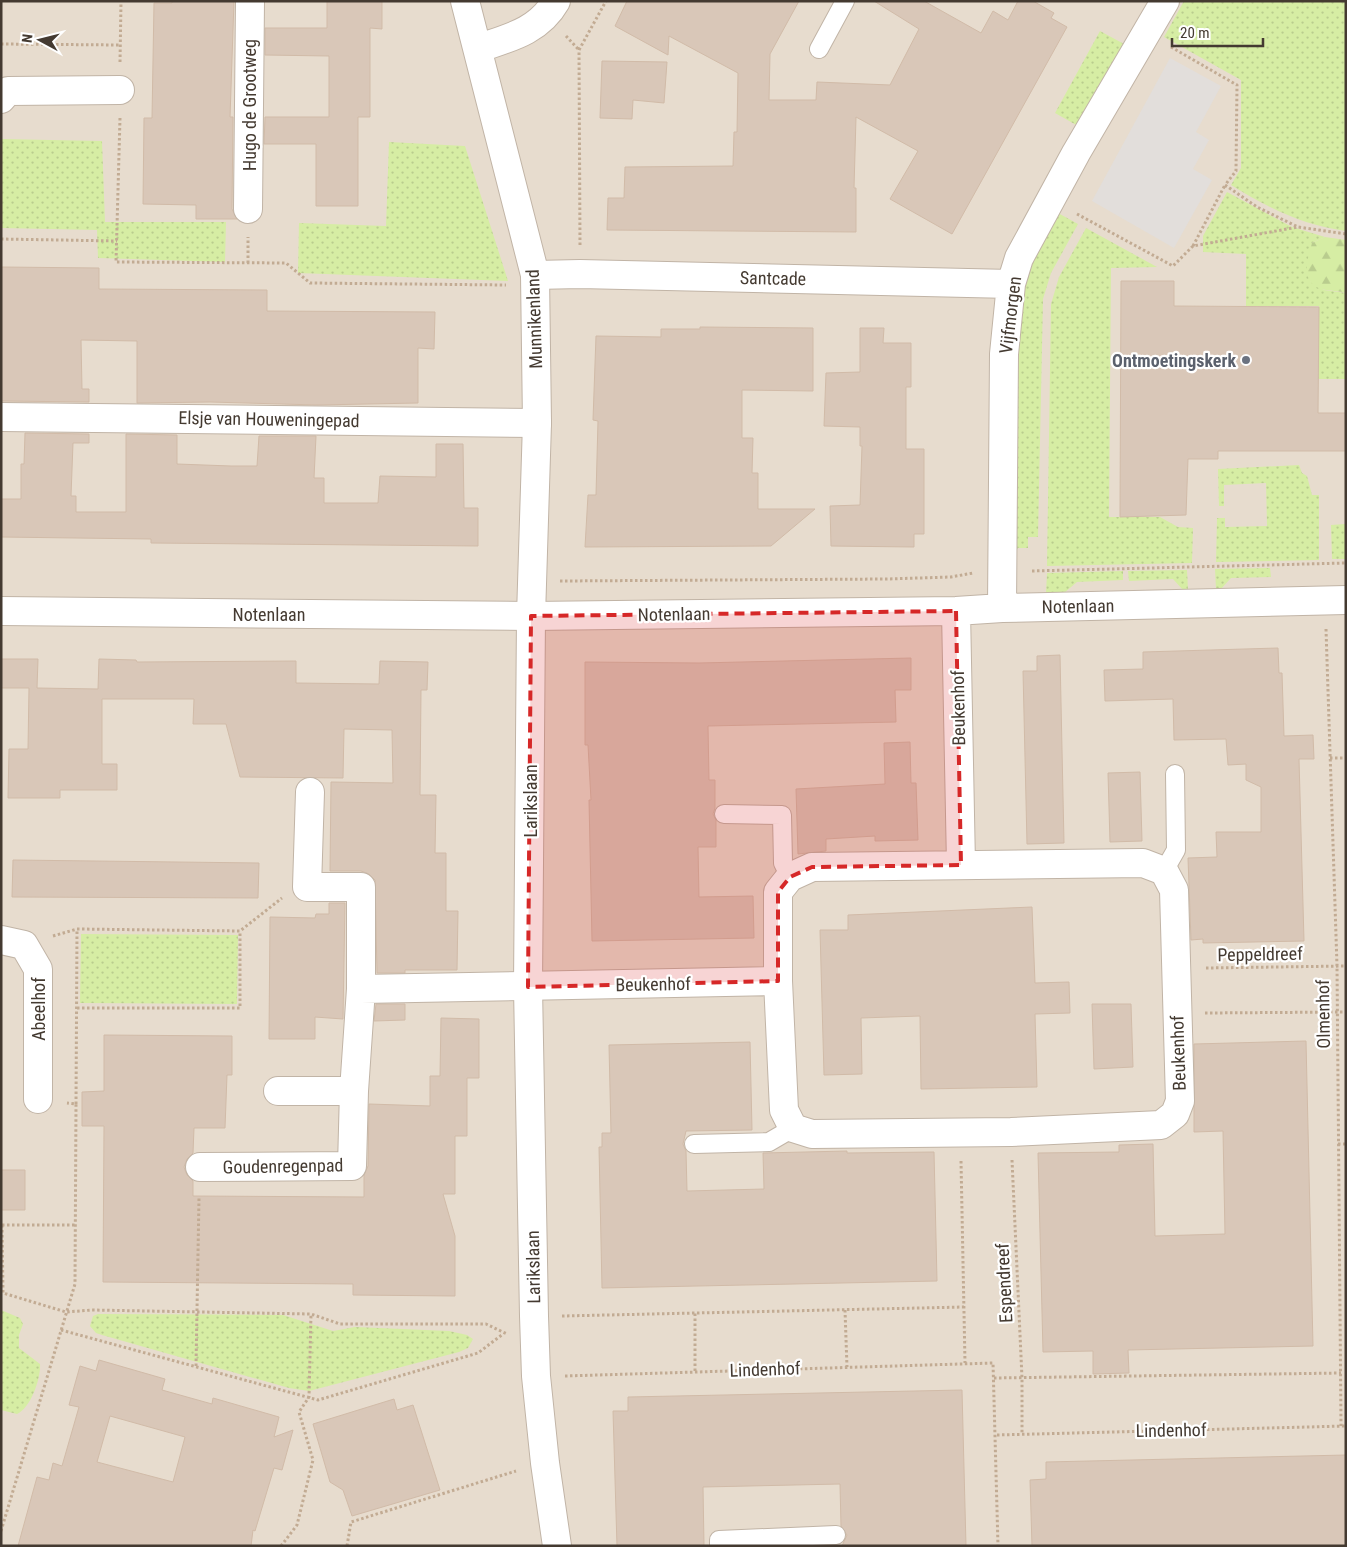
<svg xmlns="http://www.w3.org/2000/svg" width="1347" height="1547" font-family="'Roboto Condensed',sans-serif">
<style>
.residential{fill:#e7dcce}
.grass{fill:url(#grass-dots)}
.forest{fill:url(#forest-firs)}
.parking{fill:#e2dedb}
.building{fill:#d9c7b8;stroke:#d1bba8;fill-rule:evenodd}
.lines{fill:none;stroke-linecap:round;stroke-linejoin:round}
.service-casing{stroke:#c1b4a6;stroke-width:20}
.minor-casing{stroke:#c1b4a6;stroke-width:30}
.tertiary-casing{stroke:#c1b4a6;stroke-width:30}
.path{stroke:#c2ab93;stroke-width:3;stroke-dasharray:2.5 2.5;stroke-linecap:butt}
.service{stroke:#fff;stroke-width:18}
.minor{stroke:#fff;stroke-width:28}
.tertiary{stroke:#fff;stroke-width:28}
.marked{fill:#d62828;fill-opacity:0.2;stroke:#d62828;stroke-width:4;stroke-dasharray:10 6;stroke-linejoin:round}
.worship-dot{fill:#6b7280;stroke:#fff;stroke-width:2}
.labels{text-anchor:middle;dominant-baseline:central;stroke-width:4.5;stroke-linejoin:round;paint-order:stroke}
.street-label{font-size:18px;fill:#443a31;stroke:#fff}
.worship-label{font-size:18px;font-weight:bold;fill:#5b616d;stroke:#fff;text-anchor:end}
</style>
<defs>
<pattern id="grass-dots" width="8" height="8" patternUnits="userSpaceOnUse" patternTransform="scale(1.25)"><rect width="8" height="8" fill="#d6eda4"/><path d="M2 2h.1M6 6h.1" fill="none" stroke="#b9cc8e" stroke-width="1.8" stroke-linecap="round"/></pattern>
<pattern id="forest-firs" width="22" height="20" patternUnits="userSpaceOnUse" patternTransform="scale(1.25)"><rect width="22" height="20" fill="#d6eda4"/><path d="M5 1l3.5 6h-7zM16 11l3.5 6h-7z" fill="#b9cc8e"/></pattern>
</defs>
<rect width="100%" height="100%" fill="#f3ebe1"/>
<path class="residential" d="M1 1H1346V1546H1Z"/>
<path class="grass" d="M1184 1H1346V231C1302 225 1268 208 1231 185L1241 168V80L1164 37Z
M1100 31 1124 44 1078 126 1055 113Z
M1 139 102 141 105 222H226L225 262 98 258 97 230 1 228Z
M389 142 465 146 508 281 298 273 299 223 386 226Z
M1227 192 1292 227 1325 237 1312 243 1310 281 1324 290 1346 293V379H1318L1319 306H1246V254L1203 252V236Z
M1058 213 1078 224 1051 273 1043 299 1038 537H1028V548H1018L1016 551 1018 318 1027 272Z
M1086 228 1157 267 1111 268 1109 517H1160L1178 527 1193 528 1192 563 1047 566 1051 304 1059 277Z
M1299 465 1302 473 1307 476 1312 495H1319V560L1216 562 1217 518H1225V527L1267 526 1266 483 1224 485V506H1219L1218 469Z
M1346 494V559H1332L1331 525 1345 524Z
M1270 568 1271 577 1231 578 1220 590 1216 589 1215 569Z
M1187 570 1188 590H1183L1173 579 1129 581 1128 571Z
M1123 571V580L1077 582 1064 593H1046L1047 573Z
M81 934 238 935 237 1004 80 1003Z
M1 1310 20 1318 23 1324 19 1335V1348L40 1364C41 1378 31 1408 17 1414L1 1410Z
M98 1314 283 1315 333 1331 355 1327 449 1331 467 1335 473 1339 468 1348 459 1352 309 1391 289 1388 102 1335 96 1333 90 1326 93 1316Z"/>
<path class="forest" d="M1325 237 1346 240V293C1339 291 1333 291 1326 290 1299 285 1307 261 1312 243Z"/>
<path class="parking" d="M1170 58 1221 86 1196 132 1209 140 1193 169 1212 180 1174 248 1092 201Z"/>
<path class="building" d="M172 1H234L230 117H233L232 209 237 219H196V205L143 204 144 118H152L154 3H172Z
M327 1H382V29L370 28V117H358V206H316V144H264L265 117H329V56L265 55V28H327Z
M627 1H799L770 54 769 100H816L817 82 890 85 919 29 874 1H924L981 33 993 11 1008 20 1018 1H1033L1054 13 1051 18 1067 27 952 234 890 199 918 151 856 117 854 188H856V232L607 230 608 198H624L625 167 733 166 734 132H737L738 73 669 36 668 55 615 26Z
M602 61 667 62 664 103 633 100 632 119 600 118Z
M1 267 99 268V289L267 290V311L435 312 434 349 418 348V403L317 405 210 402 137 403V341L81 340 82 389H89V402L1 401Z
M1121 281H1174V306L1319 307 1318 413H1346V451H1218V459H1188L1186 515 1120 517Z
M700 327 813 328V391L742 390V438H753L752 473H758V509H815L771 546 585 547 588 495H596L598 421 593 420 596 336 661 337V329H700Z
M860 328H884L883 343H911V387H906V449H924V534H914V547L831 546 830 506 860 505 862 446H860V427L824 426 826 373 860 372Z
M25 433 89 434V443H73L71 496H76V512H126V434L177 435V464L231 466H257L259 436H316L314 478H324V503H378L380 476 436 477V444H463L464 508H478V546L151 543V539L1 537V499H21V464H24Z
M1278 648 1279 673H1282L1284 736 1313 735 1314 759H1299L1304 941 1203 943V939L1191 940 1188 858 1217 857 1216 832H1261V787L1246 780V764L1228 765 1226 739 1174 740 1173 699 1105 701 1104 670 1143 669V652Z
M1060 655 1064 843 1027 844 1023 671H1037V656Z
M911 658V690H895L896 722 708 726 709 780H715V808L713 814 716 820V847H698L699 897 753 896 754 938 592 941 589 800H591L588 745H585V662L699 663Z
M1 659H38L37 688 98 689 99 659 136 660 137 662 296 661V683L379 684 380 661 428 662 427 690H421L420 795H436L435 853H446V911H458L457 970H405V973H377L375 880 369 874 361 871H330L331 782 393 783 392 730 344 729 343 778 240 777 226 724H193L194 699H102V764H117V790H60V798H8L9 749H28L29 688H1Z
M910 742 911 783H916L918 840 875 841V836L826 839V851L798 854 796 789 885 784 884 743Z
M1140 772 1142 841 1110 842 1108 773Z
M13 860 259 863 258 898 12 897Z
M329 903H345L343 1019 315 1017V1039H269L270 917 315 918 316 914H329Z
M1032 907 1035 983 1069 982 1070 1013 1035 1014 1037 1087 921 1089 920 1016 861 1018 862 1074 824 1075 820 930H848V915Z
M376 1004H405V1020L374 1021Z
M1092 1004H1131L1133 1067 1094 1069Z
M441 1018 479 1019V1078H467V1136H455V1194H443L455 1236V1296L353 1295V1284L103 1282 104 1126H82V1092L104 1091V1035L232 1036V1075H227L225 1128H194L193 1153 187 1159 184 1167 187 1175 193 1181V1196L364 1197V1175L368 1166 369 1104 430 1106V1076H440Z
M1306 1041 1313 1346 1128 1350 1129 1373 1093 1374V1351L1043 1352 1038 1153 1119 1152V1145L1153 1144 1155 1236 1225 1234 1223 1131 1194 1132V1044Z
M750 1042 752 1130 686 1131 683 1144 686 1151 687 1191 764 1189 763 1153 847 1151V1153L934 1152 937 1281 602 1288 599 1147H602V1133H611L609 1045Z
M1 1170H25V1210H1Z
M99 1360 165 1379 162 1390 212 1404 213 1398 279 1417 274 1437 293 1430 282 1470 274 1468 255 1531 253 1530 251 1546H18L37 1477 49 1480 53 1463 62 1466 79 1407 69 1405 80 1366 96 1371ZM110 1416 185 1437 173 1482 97 1462Z
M962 1390 966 1546H842L847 1535 841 1526 840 1484 703 1487 704 1546H617L613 1411H628V1397Z
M394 1399 397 1410 413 1405 440 1490 352 1516 343 1490 330 1482 313 1424Z
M1346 1455V1546H1032L1030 1480 1046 1479V1462Z"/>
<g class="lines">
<g class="service-casing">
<path id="service" d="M819 49 845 1
M724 814 782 815 783 863 790 877
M1164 871 1176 850 1175 774
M694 1144 769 1142 793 1128
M719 1546V1540L836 1535"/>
</g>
<g class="minor-casing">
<path id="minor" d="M479 48C509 38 539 31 556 1
M1 99 8 91 120 90
M248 209 250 1
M535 275 580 274 1011 284
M1 417 537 423
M1002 608 1004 354 1011 284 1019 258 1076 153 1165 1
M1 611 531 616 956 611 1002 608 1346 600
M956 611 961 865
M1143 863 1164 871 1174 890 1180 1101 1175 1114 1161 1125 1011 1132 812 1134 793 1128 784 1110 778 981V892L790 877 812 867Z
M1 940 24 945 38 969V1099
M361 989 778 981
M278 1091H354L361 989V887H307L310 792
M200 1167 352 1166 354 1091"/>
</g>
<g class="tertiary-casing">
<path id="tertiary" d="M465 1 535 275 537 423 531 616 528 987 534 1316 536 1376 545 1463 557 1546"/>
</g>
<path class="path" d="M566 36 579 50
M1 44 120 45
M1171 47 1237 85 1236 171 1225 185 1257 207 1298 227 1346 234
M120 62 121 1
M120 118 116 262 286 263 310 283 506 285
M1077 214 1173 266 1193 246 1298 227
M1 239 117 241
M580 245 579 50 606 1
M1193 246 1225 185
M248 263V237
M1032 571 1346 563
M560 581 886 579 951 577 973 573
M1326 629 1337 966 1341 1426
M1330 758H1346
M53 936 77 929 240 931 282 898
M1206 968 1346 966
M77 1008H240V931
M1205 1013 1346 1012
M76 1104 77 929
M1338 1144H1346
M1012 1160 1022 1378V1434
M961 1161 965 1363
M2 1225 3 1293 66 1312 92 1310 311 1314 340 1324H486L507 1334
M2 1225H75
M845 1310 847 1367
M562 1316 964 1307
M61 1330 318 1400 478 1353 503 1334
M196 1366 199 1197
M695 1371V1313
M565 1376 993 1363 998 1546
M994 1378 1341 1373
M997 1435 1346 1426
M1 1531 75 1284 76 1104 67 1103
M281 1546 297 1525 313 1460 299 1412 309 1397 311 1314
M347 1546 351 1522 516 1471"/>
<use href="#service" class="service"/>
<use href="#minor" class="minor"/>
<use href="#tertiary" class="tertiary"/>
</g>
<path class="marked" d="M956 611 961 865 812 867 790 877 778 892V981L528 987 531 616Z"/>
<circle class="worship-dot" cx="1246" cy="360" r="5"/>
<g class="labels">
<g class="street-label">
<text transform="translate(249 105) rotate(-90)">Hugo de Grootweg</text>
<text transform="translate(773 278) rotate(1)">Santcade</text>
<text transform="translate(1010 315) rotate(-83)">Vijfmorgen</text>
<text transform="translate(534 319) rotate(-92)">Munnikenland</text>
<text transform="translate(269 419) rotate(1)">Elsje van Houweningepad</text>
<text transform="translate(1078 606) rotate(-1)">Notenlaan</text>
<text x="269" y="614">Notenlaan</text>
<text transform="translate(674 614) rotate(-1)">Notenlaan</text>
<text transform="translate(958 708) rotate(-91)">Beukenhof</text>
<text transform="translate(530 801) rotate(-90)">Larikslaan</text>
<text transform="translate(1260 954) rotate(-1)">Peppeldreef</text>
<text transform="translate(653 984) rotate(-1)">Beukenhof</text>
<text transform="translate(38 1009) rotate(-90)">Abeelhof</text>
<text transform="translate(1323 1014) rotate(-91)">Olmenhof</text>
<text transform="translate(1178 1053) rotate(-92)">Beukenhof</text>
<text transform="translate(283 1166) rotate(-1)">Goudenregenpad</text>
<text transform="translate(533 1267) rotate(-91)">Larikslaan</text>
<text transform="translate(1004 1283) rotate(-93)">Espendreef</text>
<text transform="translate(765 1369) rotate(-2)">Lindenhof</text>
<text transform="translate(1171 1430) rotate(-1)">Lindenhof</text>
</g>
<g class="worship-label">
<text x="1236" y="360">Ontmoetingskerk</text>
</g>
</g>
<rect width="1347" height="1547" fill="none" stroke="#443a31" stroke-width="5"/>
<g transform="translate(40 40) rotate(277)" stroke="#ffffff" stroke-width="4" paint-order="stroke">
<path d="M0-4L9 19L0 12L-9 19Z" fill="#443a31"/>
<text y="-8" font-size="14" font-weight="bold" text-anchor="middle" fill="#443a31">N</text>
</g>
<path d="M1172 38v8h91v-8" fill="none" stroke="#443a31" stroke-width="2.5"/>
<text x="1180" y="38" font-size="15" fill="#443a31" stroke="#ffffff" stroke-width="4" paint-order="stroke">20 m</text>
</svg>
